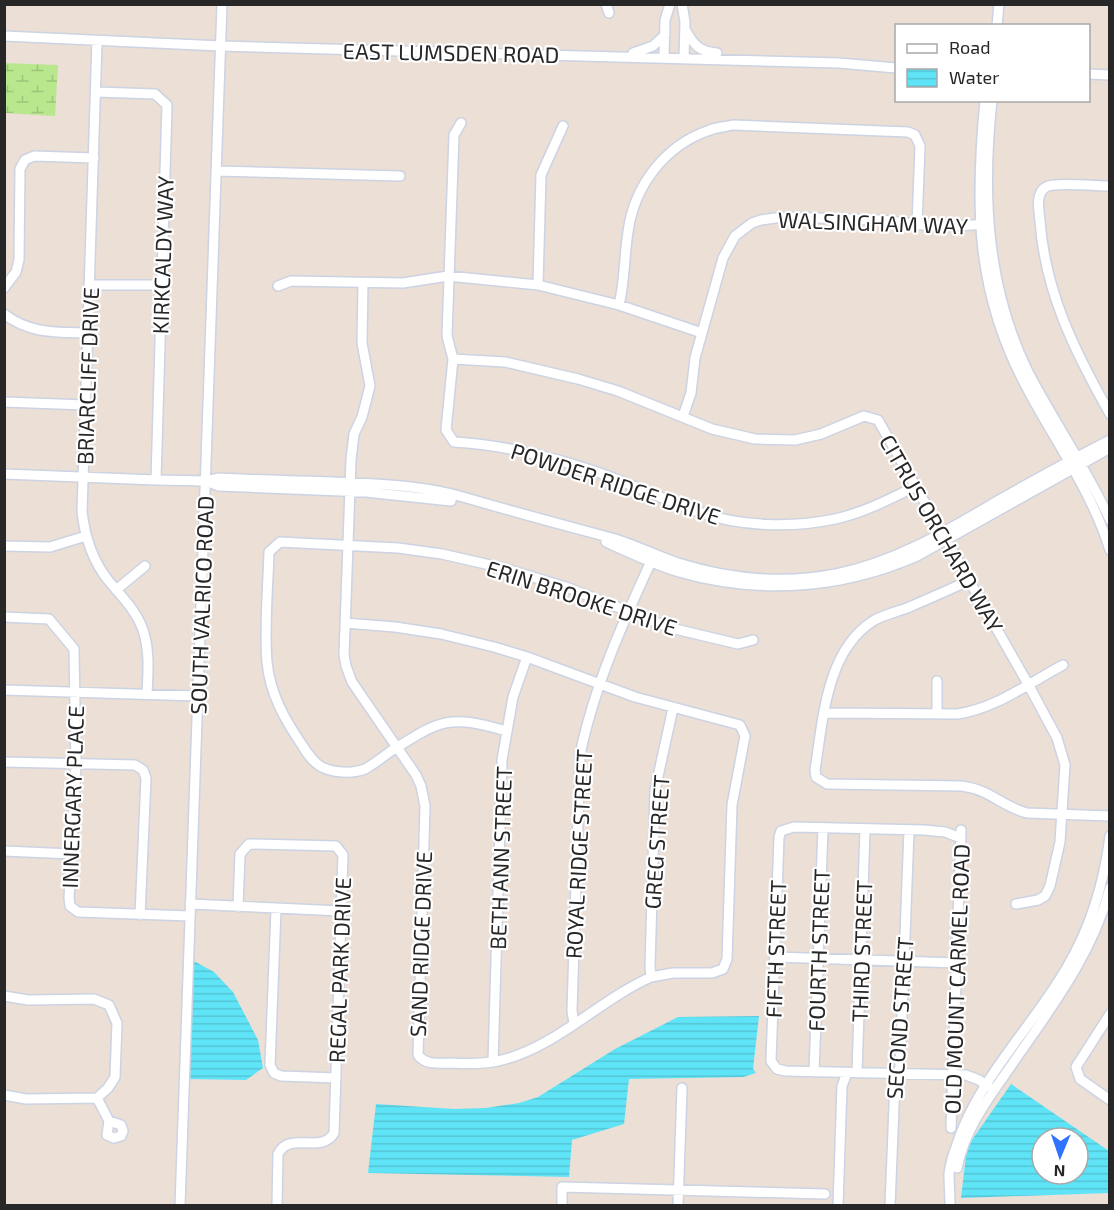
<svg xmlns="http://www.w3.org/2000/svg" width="1114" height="1210" font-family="'Exo 2',sans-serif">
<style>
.wetland{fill:url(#wetland-marsh)}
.water{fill:url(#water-rules);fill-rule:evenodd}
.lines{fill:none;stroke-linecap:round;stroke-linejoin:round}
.minor-casing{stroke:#ccd3e2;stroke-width:12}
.minor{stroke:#fff;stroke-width:9}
.labels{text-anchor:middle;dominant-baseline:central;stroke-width:4.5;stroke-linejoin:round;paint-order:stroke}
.street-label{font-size:22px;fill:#272727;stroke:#fff}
</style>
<defs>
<pattern id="wetland-marsh" width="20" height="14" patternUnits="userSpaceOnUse" patternTransform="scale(1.5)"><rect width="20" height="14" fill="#b8e78d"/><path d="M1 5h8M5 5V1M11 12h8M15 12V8" fill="none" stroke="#9ec67a"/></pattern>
<pattern id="water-rules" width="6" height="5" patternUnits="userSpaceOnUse" patternTransform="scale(1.5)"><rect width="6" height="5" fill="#5fe4f7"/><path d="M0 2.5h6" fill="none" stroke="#53c4d4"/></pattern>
</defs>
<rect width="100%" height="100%" fill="#ebdfd6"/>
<path class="wetland" d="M4 63 58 65 55 116 5 113Z"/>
<path class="water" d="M192 960 214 972 233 992 258 1040 263 1068 246 1080 188 1079Z
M759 1016 753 1069 756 1073 743 1077 629 1079 624 1124 572 1140 569 1177 368 1173 376 1104 454 1109 486 1108 519 1103 538 1097 615 1049 678 1017Z
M1011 1084 1109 1151V1193L961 1198 967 1147ZM1042 1138H1078V1174H1042Z"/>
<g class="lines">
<g class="minor-casing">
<path id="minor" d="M606 4 609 13
M682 4 685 22 684 58
M997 26 999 4
M685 29C693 44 699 52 717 53
M4 36 221 46 839 63 896 68
M97 41 82 512C85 537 92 560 108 580 121 596 136 610 143 630 150 651 148 673 147 694
M633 53 653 46 665 35
M664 57 665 20 670 4
M1088 74 1110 75
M96 92 155 94 167 105 156 480
M985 100C975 206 975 292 1027 388 1055 441 1092 492 1110 550
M992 100C982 193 986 287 1028 372 1054 422 1087 469 1110 520
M461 123 454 135 447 336 453 359 446 430 454 442C503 445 550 456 597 472 631 484 665 500 699 512 741 527 792 528 835 519 863 513 890 499 916 486
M216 171 400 176
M1110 186C1097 186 1054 182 1046 187 1035 193 1039 211 1040 221 1045 292 1075 352 1110 414
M89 285H161
M538 285 541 175 563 126
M278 286 291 281 403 283 448 276 538 285 619 305 702 333
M4 288 16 272 19 260 20 169 25 160 34 156 94 158
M619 305C625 281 624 256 628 232 634 186 665 145 710 130 717 127 725 127 733 125L908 132 915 135 920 146 917 225
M4 314C30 334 56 332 88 333
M453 359 505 362 578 379 618 391 712 429 755 439 795 440 821 434 864 416 878 420 1028 684 1057 738 1065 765 1060 842 1050 886 1045 896 1038 900 1016 904
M4 402 85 405
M683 416 691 393 695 358 723 258 735 236 752 223 761 220 782 217 881 220 939 227 988 224
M4 474 156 480 206 481 219 478C257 480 294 481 332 482 375 484 421 485 463 497 511 511 559 524 608 537 632 543 654 555 678 563 729 579 784 584 836 574 895 562 943 533 994 503 1032 481 1071 460 1110 440
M206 481 219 486 366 492 451 501
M606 542C630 553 653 564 679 572 759 595 841 589 917 556L1110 448
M4 546 50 547 86 536
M970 580C949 590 928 599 907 608 896 612 883 615 873 621 826 651 823 720 815 770L816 777 827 784 962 786C991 790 1001 806 1027 813L1110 816
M116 590 145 566
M4 617 49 619 74 649 76 765 69 898 70 906 78 912 190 916
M345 623 395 627 441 634 494 647 527 657 635 697 740 725 745 736 732 805 727 959 723 969 712 973H673L651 977C599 1000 554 1049 498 1061 483 1064 468 1064 452 1063 441 1063 426 1066 418 1055L425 806 421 786 416 775 352 682 346 666 344 655 351 460 354 434 362 417 370 386 362 343 363 283
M937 681V714
M4 690 198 696
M825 713 957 714C995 709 1029 683 1063 665
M506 731C449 714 440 720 391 751 383 757 374 764 365 769 353 774 331 773 320 766 312 761 307 753 302 745 285 720 270 694 267 662 264 629 268 587 269 552L280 542 398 548 442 554 503 568 566 587 671 628 738 644 753 640
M4 762 135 765 143 770 146 778 140 915
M961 838 945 832 924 830 794 827 781 831 779 837 771 1061 777 1069 786 1071 966 1075 979 1080 994 1090
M4 851 72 854
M190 904 341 911
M238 907 240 854 249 844 336 846 343 855 334 1133C321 1155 290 1130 278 1154L277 1206
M276 909 270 1065 274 1073 281 1076 336 1078
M775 957 958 963
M651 977 650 967 655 790 673 708
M4 996 28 1000 94 999 109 1005 117 1023 115 1077 108 1088 97 1098 26 1099 4 1095
M1110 1014 1076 1067 1080 1079 1110 1100
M574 1023 572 1011 580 755C594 686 624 620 653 557
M493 1062 502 760 513 697 527 657
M814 1072 823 828
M857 1073 865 829
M97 1098 109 1121 107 1135 114 1138 121 1136 123 1131 121 1125 109 1121
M951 1128 961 830
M957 1168C965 1128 990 1096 1013 1063 1051 1008 1092 955 1110 888
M180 1206 222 4
M562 1206V1187L825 1194
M678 1206 682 1088
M838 1206 842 1086 847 1073
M890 1206 895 1081 900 1067 909 830
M950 1206C950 1195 949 1184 949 1174 950 1165 953 1155 956 1147 977 1080 1031 1029 1066 969 1090 929 1104 883 1110 836"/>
</g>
<use href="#minor" class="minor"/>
</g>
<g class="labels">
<g class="street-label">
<text transform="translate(451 52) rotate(1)">EAST LUMSDEN ROAD</text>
<text transform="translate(873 222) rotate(2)">WALSINGHAM WAY</text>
<text transform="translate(162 255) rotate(-88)">KIRKCALDY WAY</text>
<text transform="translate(87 376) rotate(-88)">BRIARCLIFF DRIVE</text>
<text transform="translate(616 483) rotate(18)">POWDER RIDGE DRIVE</text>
<text transform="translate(942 533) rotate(60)">CITRUS ORCHARD WAY</text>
<text transform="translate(582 597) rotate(18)">ERIN BROOKE DRIVE</text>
<text transform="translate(201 605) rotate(-88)">SOUTH VALRICO ROAD</text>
<text transform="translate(72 797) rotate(-88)">INNERGARY PLACE</text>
<text transform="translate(656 842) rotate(-86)">GREG STREET</text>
<text transform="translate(578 854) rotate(-87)">ROYAL RIDGE STREET</text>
<text transform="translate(500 858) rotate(-88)">BETH ANN STREET</text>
<text transform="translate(420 944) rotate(-88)">SAND RIDGE DRIVE</text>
<text transform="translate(775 949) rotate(-88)">FIFTH STREET</text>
<text transform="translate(818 950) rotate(-88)">FOURTH STREET</text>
<text transform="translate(861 951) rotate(-88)">THIRD STREET</text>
<text transform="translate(339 970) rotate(-88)">REGAL PARK DRIVE</text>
<text transform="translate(956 979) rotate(-88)">OLD MOUNT CARMEL ROAD</text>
<text transform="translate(899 1018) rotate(-86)">SECOND STREET</text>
</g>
</g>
<rect width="1114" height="1210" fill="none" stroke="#272727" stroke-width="12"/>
<rect x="895" y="24" width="195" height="78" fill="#ffffff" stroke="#a9a9a9" stroke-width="1.5"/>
<rect x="907" y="44" width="30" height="9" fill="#ffffff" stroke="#a9a9a9" stroke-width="1.5"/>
<text x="949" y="54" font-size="18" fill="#272727">Road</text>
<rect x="907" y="69" width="30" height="18" fill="url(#water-rules)" stroke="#a9a9a9" stroke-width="1.5"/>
<text x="949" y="84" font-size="18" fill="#272727">Water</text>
<g transform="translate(1060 1156) rotate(182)"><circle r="28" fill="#ffffff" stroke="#a9a9a9" stroke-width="1.5"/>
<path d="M0-4.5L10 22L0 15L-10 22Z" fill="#2f73ff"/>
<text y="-9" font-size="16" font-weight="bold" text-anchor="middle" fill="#272727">N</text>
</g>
</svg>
